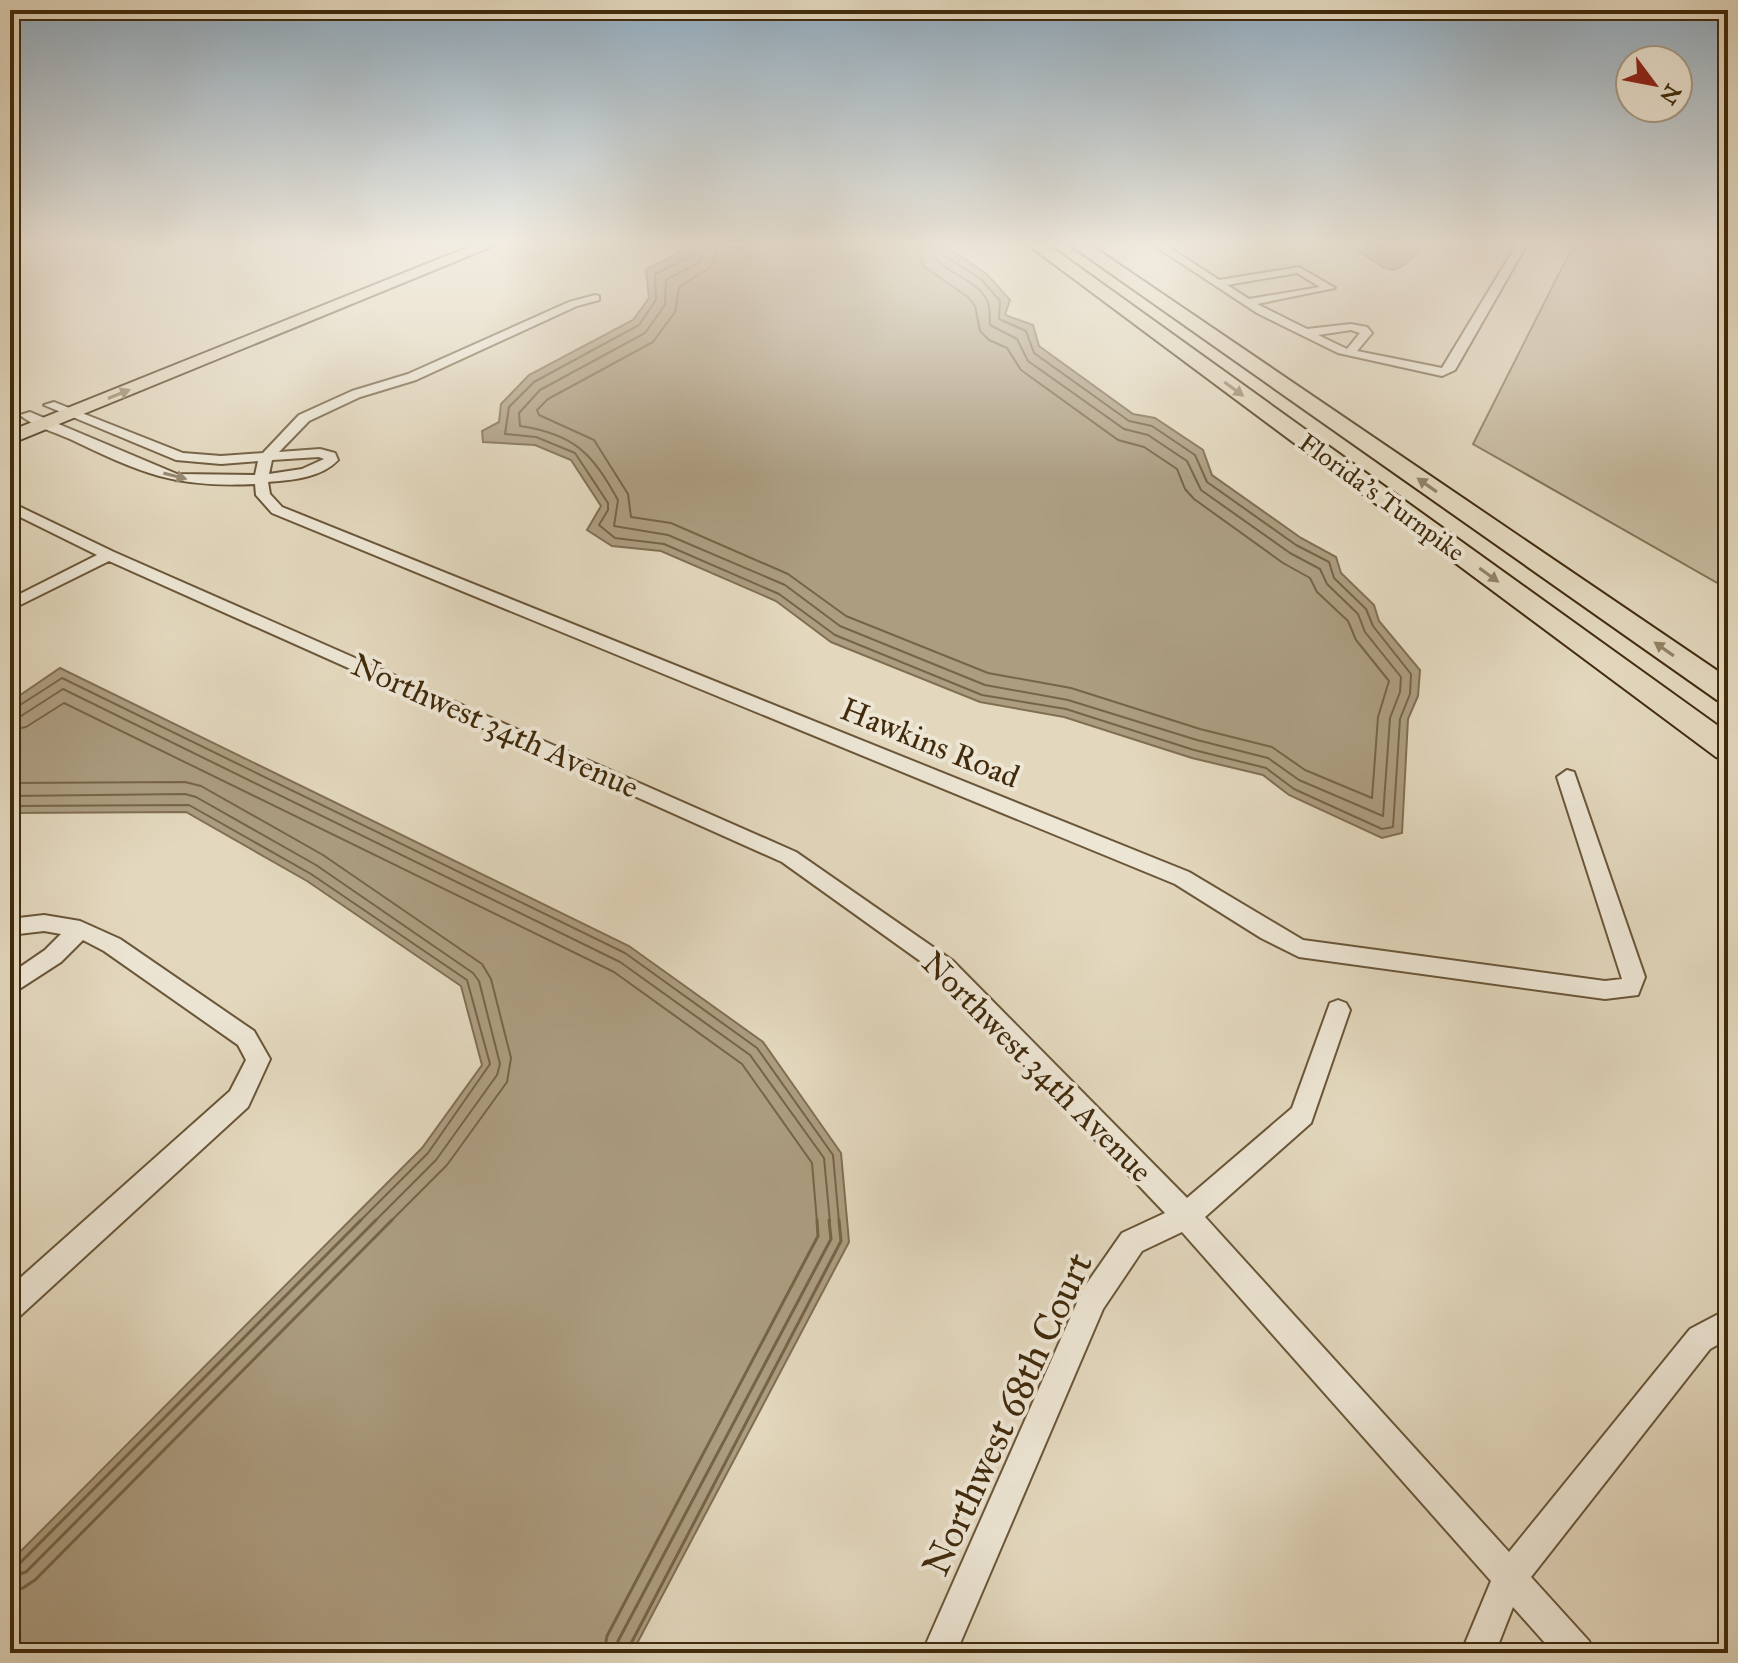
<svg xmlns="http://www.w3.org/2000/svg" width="1738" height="1663" font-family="'IM FELL Great Primer',serif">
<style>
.green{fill:#c7bba0;stroke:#847356;stroke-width:2}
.water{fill:#ac9d81;stroke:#816f52;stroke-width:2}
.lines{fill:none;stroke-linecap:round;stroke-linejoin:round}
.shore-far1{stroke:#766446;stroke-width:2}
.shore{stroke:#766446;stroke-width:3}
.street-casing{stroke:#6a5638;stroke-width:4}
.primary-casing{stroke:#412b0c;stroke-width:4}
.highway-casing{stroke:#412b0c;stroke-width:4}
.street{fill:#ede6d5;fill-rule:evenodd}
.primary{fill:#e3d8be;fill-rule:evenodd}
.highway{fill:#e3d8be;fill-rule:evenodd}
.oneway{fill:#928265}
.oneway2{fill:#978870}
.labels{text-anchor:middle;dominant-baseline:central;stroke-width:8;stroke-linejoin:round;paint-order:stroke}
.far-street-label{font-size:26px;fill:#412b0c;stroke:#ede6d5}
.street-label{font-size:32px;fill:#412b0c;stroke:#ede6d5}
.near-street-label{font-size:38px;fill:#412b0c;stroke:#ede6d5}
</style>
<rect width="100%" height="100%" fill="#e3d8be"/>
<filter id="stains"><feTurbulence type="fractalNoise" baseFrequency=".0025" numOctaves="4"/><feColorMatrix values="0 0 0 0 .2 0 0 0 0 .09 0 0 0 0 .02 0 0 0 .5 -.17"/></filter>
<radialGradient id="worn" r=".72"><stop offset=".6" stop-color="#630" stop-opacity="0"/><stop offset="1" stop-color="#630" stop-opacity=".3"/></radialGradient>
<path class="green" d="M1574 244H1728V589L1473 444Z"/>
<path class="water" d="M697 244H942L987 274 1010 300 1005 315 1033 325 1039 346 1133 414 1155 418 1203 450 1212 475 1301 538 1336 557 1341 573 1374 605 1379 621 1420 670 1418 696 1408 719 1402 833 1382 838 1289 795 1263 775 1192 758 1064 717 980 702 831 642 776 601 661 551 612 546 587 530 601 506 571 460 535 445 483 442 482 431 499 422 501 404 529 375 633 320 649 298 646 269Z
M1349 244H1426C1388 284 1392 272 1349 244Z
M60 668 629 946 763 1042 841 1153 849 1242 632 1653H10V1562L422 1148 482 1065 461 986 307 881 186 812 10 813V702Z"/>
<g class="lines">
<path class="shore-far1" d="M697 244 693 255 655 274 656 300 639 325 534 382 509 407 505 434 536 437 575 453 608 503V510L599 525 615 538 664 544 779 594 835 635 982 695 1066 709 1194 750 1266 768 1294 789 1382 829 1393 827 1400 719 1410 694 1411 674 1373 626 1366 609 1334 578 1329 562 1296 545 1207 482 1195 455 1152 426 1129 421 1034 353 1026 331 999 319 1000 301 982 280 942 254 939 244
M708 244 700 262 666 280 665 305 645 333 540 390 519 413 520 426C574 434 592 453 618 500L614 526 668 535 785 585 840 626 985 685 1068 700 1197 740 1268 758 1299 780 1383 816 1390 718 1400 692 1401 677 1365 632 1358 614 1327 584 1320 569 1290 553 1201 490 1187 461 1148 435 1124 429 1028 361 1017 339 990 325C989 317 991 307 987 300 973 274 937 275 929 244
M720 244 711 267 679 287 675 312 653 342 548 399 537 410 539 415 594 440 628 494 631 517 671 523 788 574 846 616 988 673 1071 688 1200 729 1272 747 1305 770 1372 798 1378 717 1389 681 1356 640 1348 621 1317 592 1310 578 1283 563 1194 499 1185 489 1177 469 1144 447 1118 440 1021 370 1007 348 989 340 980 331 975 306 968 297 923 266 917 244
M10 708 17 707 62 678 625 953 757 1048 833 1155 839 1222
M10 718 21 716 63 689 620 962 750 1055 824 1158 830 1222
M10 730 26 727 64 703 614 972 742 1064 812 1163 817 1222
M10 783 185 782 201 786 323 855 482 964 491 979 511 1058 507 1082 447 1165 390 1222
M10 796 185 794 196 797 316 865 473 973 479 981 500 1064 497 1075 436 1160 374 1222
M10 806 189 805 311 874 467 980 490 1064 428 1153 359 1222"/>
<path class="shore" d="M10 1567 19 1564 361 1220
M10 1577 26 1572 376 1220
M10 1589 23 1588 35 1580 392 1220
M604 1653 607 1636 818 1236 817 1220
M616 1653 618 1641 831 1239 829 1220
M626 1653 841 1241 839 1220"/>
<g class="street-casing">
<path id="street" d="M1152 244H1164L1219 280 1299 267 1335 288 1257 304 1307 329 1351 324 1367 327 1372 333 1357 351 1442 368 1517 244H1527L1455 370 1442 376 1338 353 1257 313ZM1297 273 1320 287 1249 299 1227 285ZM1351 330 1360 333 1347 349 1318 335Z
M595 295 599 296V300L577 306 416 380 360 397 309 421 279 452 320 449 335 453 338 460C321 478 292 480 268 482L270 494 282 507 1189 872 1303 940 1605 981 1622 979 1557 777 1567 770 1574 772 1645 977 1638 995 1605 999 1299 957 1261 938 1175 884 272 513 256 495 255 484C174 488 141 473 70 439 54 432 33 426 20 415L30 412 177 474 255 475 258 461 221 464 176 460 44 405 54 402 183 453 221 456 263 453 299 415 352 391 408 374 569 302ZM319 457 324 459 302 469 269 474 272 460Z
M10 502 114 552 796 852 953 961 1187 1198 1292 1108 1330 1003 1338 1000 1346 1003 1350 1010 1311 1123 1205 1217 1509 1552 1690 1329 1728 1309V1339L1710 1349 1531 1577 1589 1641 1594 1653H1554L1513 1607 1495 1653H1461L1491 1581 1182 1232 1142 1251 1103 1309 956 1653H922L1083 1289 1122 1233 1165 1213 937 973 782 862 109 561 10 610V599L97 555 10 512Z
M44 915 80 921 120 939 254 1031 270 1059 248 1107 20 1316 10 1320V1287L230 1091 246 1060 238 1045 104 951 83 940 61 962 10 995V974L45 950 61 934 44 931 10 935V919Z"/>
</g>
<g class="primary-casing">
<path id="primary" d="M476 244H498L10 444V431Z"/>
</g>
<g class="highway-casing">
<path id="highway" d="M1027 244H1047L1728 733V760L1716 757Z
M1069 244H1089L1728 678V703L1717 700Z"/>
</g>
<use href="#street" class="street"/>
<use href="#primary" class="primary"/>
<use href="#highway" class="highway"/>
</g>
<defs><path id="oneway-solid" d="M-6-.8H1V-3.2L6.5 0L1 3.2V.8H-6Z" transform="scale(2)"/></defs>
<g class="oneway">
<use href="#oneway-solid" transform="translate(1234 389) rotate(36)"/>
<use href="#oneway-solid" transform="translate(119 394) rotate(-22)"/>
<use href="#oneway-solid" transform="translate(1427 485) rotate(-145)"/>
<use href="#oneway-solid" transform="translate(1489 575) rotate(36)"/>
<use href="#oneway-solid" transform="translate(1664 649) rotate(-145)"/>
</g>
<use class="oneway2" href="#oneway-solid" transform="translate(175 476) rotate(14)"/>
<linearGradient id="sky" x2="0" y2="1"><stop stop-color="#90abbf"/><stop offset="0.51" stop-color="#f2ede2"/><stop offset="1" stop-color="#f2ede2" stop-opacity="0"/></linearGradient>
<rect width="1738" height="477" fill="url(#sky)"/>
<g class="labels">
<g class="far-street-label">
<text transform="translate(1382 497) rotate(36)">Florida's Turnpike</text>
</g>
<g class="street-label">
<text transform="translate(495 726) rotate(24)">Northwest 34th Avenue</text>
<text transform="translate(930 743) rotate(22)">Hawkins Road</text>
<text transform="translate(1037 1067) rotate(45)">Northwest 34th Avenue</text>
</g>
<g class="near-street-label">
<text transform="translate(1007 1414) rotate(-65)">Northwest 68th Court</text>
</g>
</g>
<rect width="1738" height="1663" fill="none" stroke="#e3d8be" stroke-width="40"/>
<rect x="12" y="12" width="1714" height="1639" fill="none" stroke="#412b0c" stroke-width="4"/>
<rect x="20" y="20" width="1698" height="1623" fill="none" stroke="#412b0c" stroke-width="2"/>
<g transform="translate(1654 84) rotate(122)"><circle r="38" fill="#ede6d5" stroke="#a89b85" stroke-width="2"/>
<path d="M0-6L14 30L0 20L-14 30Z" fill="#8f2418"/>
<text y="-12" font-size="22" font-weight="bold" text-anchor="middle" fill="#412b0c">N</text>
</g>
<rect width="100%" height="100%" filter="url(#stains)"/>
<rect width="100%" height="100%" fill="url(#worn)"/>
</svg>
